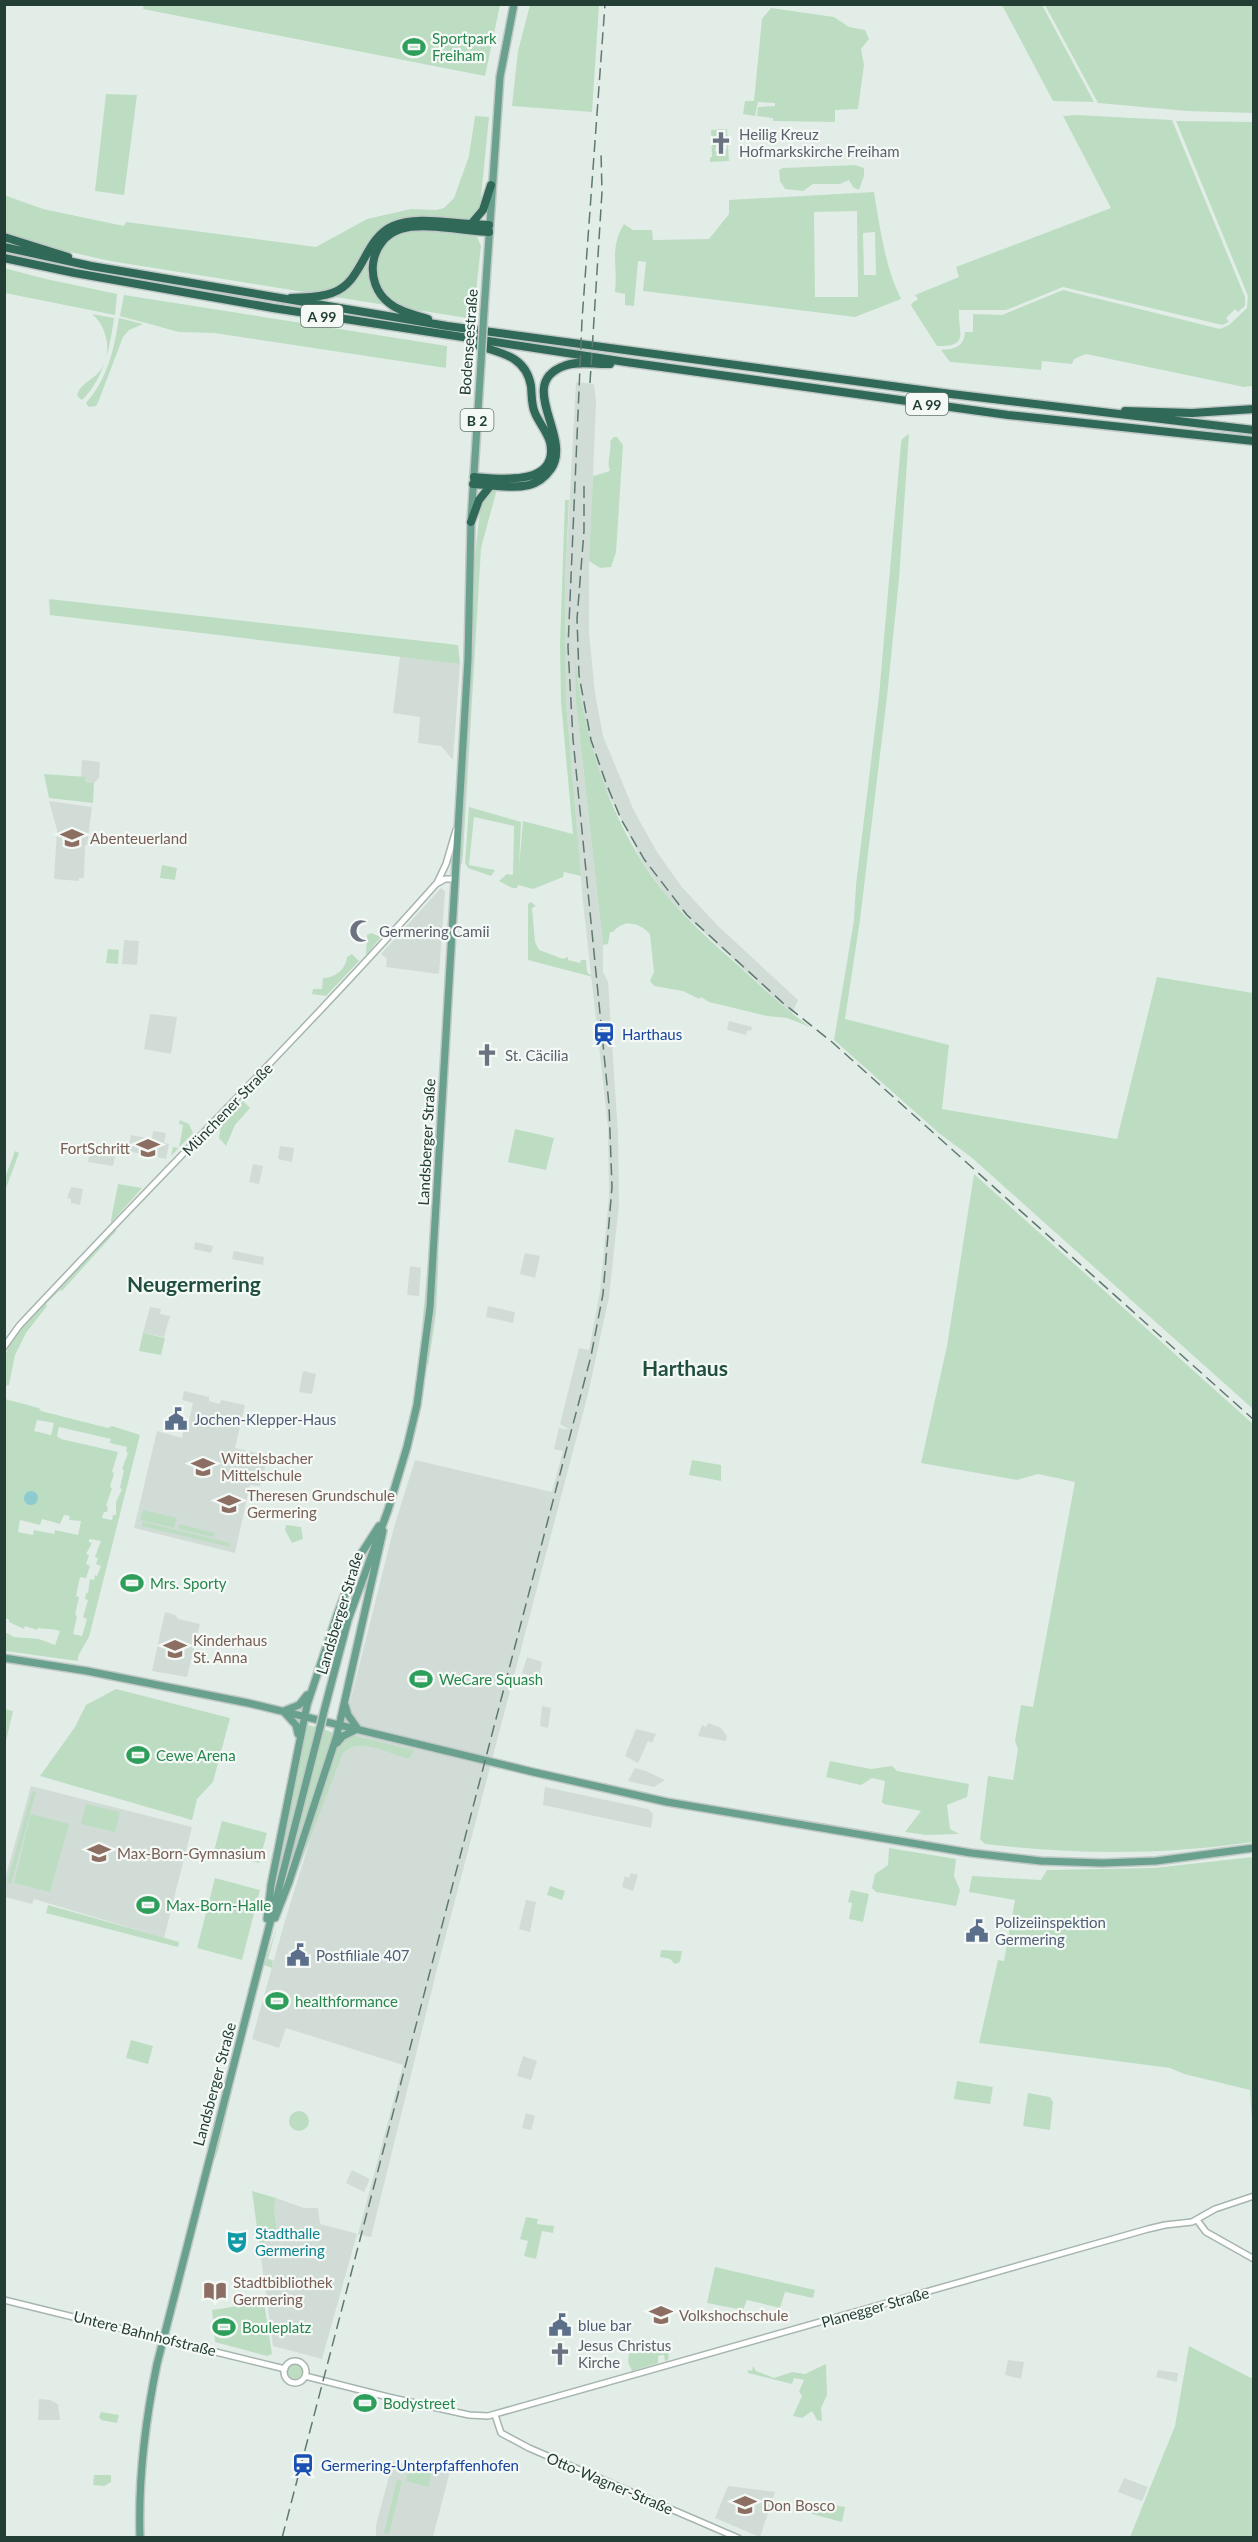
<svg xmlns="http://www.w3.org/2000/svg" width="1258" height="2542" font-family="Lato,sans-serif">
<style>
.built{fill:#d1dcd7}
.green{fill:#bdddc3;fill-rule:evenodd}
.water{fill:#8dcbd0}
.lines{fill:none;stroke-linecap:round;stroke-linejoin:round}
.minor-casing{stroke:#a6b5ae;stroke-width:8}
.major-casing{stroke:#c1c9c6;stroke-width:10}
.highway-casing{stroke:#c1c9c6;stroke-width:11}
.minor{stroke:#fff;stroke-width:5}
.major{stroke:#69a18e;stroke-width:7}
.highway{stroke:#306958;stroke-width:8}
.rail{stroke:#5e796f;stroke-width:1.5;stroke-dasharray:12 6;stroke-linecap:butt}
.major-bridge-casing{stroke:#c1c9c6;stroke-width:10;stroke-linecap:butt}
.major-bridge{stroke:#69a18e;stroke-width:7}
.labels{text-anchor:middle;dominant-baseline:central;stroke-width:4.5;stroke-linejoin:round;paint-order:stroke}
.shield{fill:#f4f9f6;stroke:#62766e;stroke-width:1.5}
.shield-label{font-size:14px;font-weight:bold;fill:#233e34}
.leisure-label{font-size:15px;fill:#27864d;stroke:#f4f9f6;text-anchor:start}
.worship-label{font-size:15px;fill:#5b616d;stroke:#f4f9f6;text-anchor:start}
.street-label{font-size:15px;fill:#233e34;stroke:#f4f9f6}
.education-label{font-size:15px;fill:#785e54;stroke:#f4f9f6;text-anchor:start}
.transit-label{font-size:15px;fill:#164399;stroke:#f4f9f6;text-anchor:start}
.service-label{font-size:15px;fill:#4e5e75;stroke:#f4f9f6;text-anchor:start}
.culture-label{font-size:15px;fill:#0d838f;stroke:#f4f9f6;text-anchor:start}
.district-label{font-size:21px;font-weight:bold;fill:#204f40;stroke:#f4f9f6}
</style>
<rect width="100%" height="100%" fill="#e3ede8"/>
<path class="built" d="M576 382 594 384 596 402 589 569V633L595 693 603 736 634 811 657 852 681 886 717 925 798 1000 792 1014 686 916 667 896 642 861 604 785 586 729 576 669V704L603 946V972L608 982 618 1134 619 1204 609 1297 588 1394 437 1969 371 2237 357 2234 322 2359 273 2346 259 2243 278 2240 274 2207 276 2198 304 2208H318L320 2224 358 2234 403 2065 286 2028 279 2048 252 2039 284 1924 339 1746 394 1527 415 1460 552 1492 563 1451 554 1449 559 1428 570 1430 560 1424 579 1348 589 1350 600 1291 609 1196 608 1127 583 902 566 702 565 586Z
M400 656 460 664 453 760 441 746 418 743 420 717 393 713Z
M82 760 100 762 99 778 94 783 85 782 86 777H81Z
M49 801 92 807 87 845H85L84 878H79V881L54 879 57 830Z
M441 888 445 891 439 974 386 967 387 959 381 954Z
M124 940 139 941 137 965 122 964Z
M150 1014 177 1017 171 1054 144 1049Z
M729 1021 752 1027 751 1031 748 1030 746 1035 727 1030Z
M153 1131 166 1133 164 1143 169 1144 166 1159 127 1151 131 1135 152 1139Z
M280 1146 294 1148 292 1162 278 1159Z
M91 1148 116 1152 113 1166 88 1162Z
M253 1164 263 1166 259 1184 249 1182Z
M71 1187 83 1189 80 1205 71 1203V1199L67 1198Z
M195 1242 213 1246 211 1253 194 1249Z
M234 1251 264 1257 263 1265 232 1259Z
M525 1253 540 1256 535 1278 520 1274Z
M410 1266 421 1268 419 1296 407 1295Z
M488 1306 515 1312 513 1323 486 1317Z
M150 1307 161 1309 160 1314 170 1316 164 1337 143 1333Z
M303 1371 316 1374 312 1394 299 1392Z
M184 1391 209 1397V1401L220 1404 221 1400 245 1405 235 1448 268 1456 260 1486 250 1485 235 1553 134 1528 157 1431 182 1438 185 1425H188L193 1403 182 1400Z
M165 1612 175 1615 178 1619 200 1624 187 1677 152 1671Z
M527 1657 542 1662 539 1678 522 1673Z
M542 1706 551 1708 548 1728 540 1726Z
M708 1723 721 1728 727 1736 726 1741 698 1736 702 1725 706 1727Z
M636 1729 656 1734 652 1743 648 1741 638 1763 625 1756Z
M635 1768 646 1771 665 1780 654 1787 628 1781Z
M31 1786 192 1827 164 1938 34 1899 32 1904 5 1897V1879Z
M545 1787 648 1809 653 1814 651 1828 543 1805Z
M631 1873 638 1875 633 1891 622 1887 625 1876 629 1878Z
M526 1900 536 1902 530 1932 519 1929Z
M523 2056 537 2061 531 2080 517 2076Z
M526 2113 535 2116 531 2130 522 2128Z
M352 2170 370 2179 364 2192 346 2183Z
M1008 2360 1024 2362 1021 2379 1005 2375Z
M1158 2370 1178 2373 1177 2382 1156 2377Z
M39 2399 50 2400 58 2404 60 2420H38Z
M393 2462 450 2471 433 2537 376 2538V2525Z
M1124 2478 1148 2487 1142 2501 1118 2492Z
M728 2486 775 2492 760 2537 715 2518Z"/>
<path class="green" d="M144 4H500V5L485 76 143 9Z
M530 5H599L592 112 512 106 518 51Z
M1002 5H1042L1094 102 1053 101Z
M1045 5H1253V113L1187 111 1098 103Z
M771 8 834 17 849 27 865 30 869 39 861 49 864 65 858 109 835 110V122L773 121V118L757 116 758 107 775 106V103L758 102 755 116 743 114 745 101H754L762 19Z
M106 94 137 95 124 195 95 191Z
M1076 115 1172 120 1245 297V306L1238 312 1235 309 1226 318 1229 322 1222 325 1063 287 1006 310H959C958 334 970 347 937 346L912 307 911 304 918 299 915 295 959 277 956 267 1111 208 1063 116Z
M475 116 489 117 477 237 481 246 473 319 110 261 40 245 5 234 4 195 43 209 124 226 126 222 316 247 367 219 411 209 436 210 444 208 454 198 469 156Z
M1176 121 1253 122V386L1244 387 1086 354 1074 359 1072 364 1042 361 1041 370 950 362 941 350C955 349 964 347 965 332H973V314L1002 315 1063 290 1220 329 1229 325 1247 308 1248 296Z
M723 129V133H719L715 151 725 153 727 147 725 129H727L729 161 710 162V157H712L711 130Z
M855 165 864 168V176L859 190 853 187 849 180 840 184H813L803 191 785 189 780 181 779 170 783 168Z
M874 192C880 228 885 267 901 299L855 317 643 291 646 262 638 261 634 306 625 305V294L615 292C618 264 609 249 624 224L633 230H652L653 240 709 239 729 214V200ZM857 211 858 297H815L814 212ZM875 232 876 275H864L863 233Z
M4 268 46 279 117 294 115 315 5 293Z
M124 295 447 346 446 368 214 333 179 332 120 316Z
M92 314 114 318C110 347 104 379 82 400L77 396 78 392C83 383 93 379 99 372 113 355 108 327 92 314Z
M119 318 143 324 129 330 123 337 99 400 96 406 89 407 86 403C108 378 114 349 119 318Z
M909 434 899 579 887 697 860 920 845 1019 949 1045 942 1109 1117 1139 1157 977 1253 993V1409L971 1157 940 1134 834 1040 854 920 856 885 879 696 901 443 902 439Z
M614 437H617L623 445 616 552 611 567 600 568 589 561 593 476 610 471C606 460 612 453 610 441Z
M497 489 481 548 463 854 462 864H460L468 743 475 555 481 502 491 491Z
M565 500H569L565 586 566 702 581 876 564 872 563 877 533 889 518 885 517 888H512L499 881 507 874 513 875 514 826 474 817 469 865 495 870 491 876 468 868 465 863 469 807 521 822 519 867 523 821 573 834 561 702 560 644Z
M49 599 458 645 460 664 50 615Z
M575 658C585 743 612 830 668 897 690 923 715 945 740 967 763 988 785 1009 810 1027L787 1018 767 1016 709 1002 701 997 699 999 683 991 654 986 650 981 654 972 650 934C639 922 623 919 613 932H610L608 944 603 945 576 704Z
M44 774 86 777 85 782 94 783 93 803 49 798Z
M162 865 177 868 175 880 160 878Z
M531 902 536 906 532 908 535 942 539 950 563 959 568 957V960L580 963 581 960H586L587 972 593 977 528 960V904Z
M371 933 381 937 366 955 367 935Z
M108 949 119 950 118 964 106 963Z
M352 954 359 961 326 996 312 994 313 989H322L323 978C335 978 346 969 347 957Z
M243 1101 250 1108 235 1125 226 1146 219 1138 221 1125Z
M180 1120 189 1124 193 1133 171 1156 173 1147 179 1148 183 1125 179 1124Z
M515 1129 554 1138 546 1170 508 1162Z
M15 1151 19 1153 5 1191V1178Z
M974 1174 1253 1424V1842C1162 1855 1077 1855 985 1844L980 1839 988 1776 1013 1780 1018 1749 1015 1741 1021 1705 1033 1707 1075 1482 1038 1474 1017 1480 921 1463 947 1346Z
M118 1184 142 1188 111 1223V1220Z
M117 1230 62 1291 60 1290 46 1304 47 1306 26 1333 15 1355 9 1385 5 1386C5 1375 4 1363 6 1354 12 1328 91 1255 113 1231Z
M439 1249 436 1313 428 1367 427 1363Z
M429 1251 426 1313 419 1360Z
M143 1333 165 1338 161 1355 139 1351Z
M5 1399 39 1408 41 1411 108 1428 112 1426 140 1435 89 1637 78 1656V1661L5 1651V1632L14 1637 39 1639 55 1645 60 1631C51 1628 47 1630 38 1628L37 1630 25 1626 24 1629 9 1622V1619H5ZM37 1420 54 1423 51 1435 34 1431ZM59 1427 111 1439 110 1443 127 1447 126 1452 128 1453 122 1469 124 1470 120 1488 122 1489 116 1502V1515H113L112 1520 102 1518 104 1512H107L108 1507 106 1506 112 1488 110 1487 114 1473 112 1472 118 1452 61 1439 57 1436ZM64 1515 70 1516 69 1520 81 1521 78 1535 55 1530 54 1534 34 1530 33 1535 18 1532 20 1520 40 1525 42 1519 60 1524ZM89 1539 101 1541 95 1557 98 1558 96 1564 101 1566 97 1576 95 1575 94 1580 90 1579 88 1593H86L85 1599 88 1600 83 1617 87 1619 82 1636 73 1634 77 1616 75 1615 79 1597 76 1596 80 1577 86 1578 90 1566 86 1564 89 1555 86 1554 92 1543 89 1542Z
M692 1460 721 1465V1481L689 1475Z
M143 1510 177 1518 174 1528 140 1520Z
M143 1522 230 1543 229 1547 142 1526Z
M179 1524 215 1533 214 1537 178 1529Z
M286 1525 301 1527 303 1539 292 1543 285 1530Z
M116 1689 230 1718 213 1782 197 1799 192 1820 40 1776 75 1727 86 1705Z
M5 1709 13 1711 5 1745 4 1709Z
M307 1725 316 1727 274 1886 305 1726Z
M323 1729 334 1733 283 1888 288 1865Z
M351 1735 414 1750 410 1758H406C388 1753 356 1735 342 1755L278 1923 268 1959 273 1960 272 1968 264 1965 336 1750 342 1739Z
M830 1761 871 1769 892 1766 897 1771 969 1784 967 1797 947 1805 950 1829 959 1834 926 1835 905 1832 921 1811 884 1804 882 1802 885 1781 872 1778 861 1785 826 1777Z
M32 1791 36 1792 11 1884 7 1883Z
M86 1804 120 1812 115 1832 81 1824Z
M31 1814 69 1824 50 1892 14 1883Z
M222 1821 267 1833 259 1863 214 1851Z
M889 1848 956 1859 954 1876 960 1890 956 1906 876 1892 872 1888 875 1874 888 1865Z
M1253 1857V2121L1252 2122 1250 2090 1184 2074 1170 2068 979 2043 998 1960 1004 1961 1015 1900 969 1892 972 1876 1041 1880 1047 1870 1154 1868Z
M215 1878 260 1890 242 1960 197 1948Z
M550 1886 565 1891 562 1900 547 1895Z
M851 1890 869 1894 863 1922 849 1919 852 1903 848 1902Z
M48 1905 179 1942 178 1947 46 1913Z
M661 1950 682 1951 680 1962 675 1964 670 1959 660 1957Z
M131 2040 153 2046 148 2064 126 2058Z
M239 2062 218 2151 211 2169Z
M957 2081 993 2087 990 2104 954 2099Z
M1028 2093 1050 2097 1053 2102 1050 2130 1023 2126Z
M289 2121a10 10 0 1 1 20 0a10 10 0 1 1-20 0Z
M252 2191 276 2198 274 2207 278 2240 259 2243Z
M526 2217 538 2219 537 2224 554 2226 553 2233 542 2231 536 2259 524 2256 528 2241 520 2239Z
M715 2267 815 2290 813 2298 785 2292 780 2308 747 2300 743 2310 707 2303Z
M264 2302 272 2354 267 2356 215 2342 212 2310Z
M630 2344 664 2350 665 2345 670 2346 668 2360 665 2361 664 2355 658 2356V2363L632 2371 628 2362Z
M1189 2346 1253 2379V2537H1130L1175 2426Z
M287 2371a8 8 0 1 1 16 0a8 8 0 1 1-16 0Z
M826 2364 827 2395 821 2408 822 2421 817 2420 812 2411 802 2418 793 2416 802 2396 799 2391 804 2380 794 2378 792 2384 748 2373V2370L752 2371 753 2366 756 2371 774 2378 792 2372 805 2374Z
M101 2412 119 2415 117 2423 101 2420 99 2417Z
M400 2464 423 2466V2469L432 2471 428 2487 406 2481 408 2472 399 2469Z
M94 2475H111V2482L104 2486 93 2485Z
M397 2480 402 2481 389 2534 384 2533Z
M816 2502 845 2507 842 2522 812 2514Z"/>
<path class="water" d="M24 1498a7 7 0 1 1 14 0a7 7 0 1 1-14 0Z"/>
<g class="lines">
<g class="minor-casing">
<path id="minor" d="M437 883 446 864 456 830
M4 1347 19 1326C157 1178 301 1036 436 884L445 879H455
M1197 2220 1206 2232 1254 2259
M4 2300 285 2369
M284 2372a11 11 0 1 1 22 0a11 11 0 1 1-22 0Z
M305 2376 388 2397 469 2415 488 2416 1148 2229 1165 2225 1192 2222 1215 2209 1254 2196
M495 2415 501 2433 529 2448 738 2538"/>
</g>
<g class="major-casing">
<path id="major" d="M484 311 500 77 514 4
M4 1658 87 1671 248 1703 533 1772 667 1802 971 1853 1041 1861 1102 1863 1156 1861 1254 1848
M345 1705 348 1715 358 1729
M284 1711 299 1705 307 1695
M324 1711 348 1620 388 1510 407 1447 417 1405 430 1307 468 659 471 522 481 362
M284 1712 296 1725 298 1734
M337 1743 343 1736 357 1729
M275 1918 289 1882 337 1735 383 1531
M267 1919 271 1885 307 1705 337 1615 359 1557 379 1526
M140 2538C138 2479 145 2422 157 2364L320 1728"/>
</g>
<g class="highway-casing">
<path id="highway" d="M471 224 489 225
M4 237 68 257
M4 247 91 266 447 326 951 394 1254 430
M4 258 75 273 273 308 626 362 1008 415 1254 441
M291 298C304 297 319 298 332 293 364 282 363 239 393 226 416 216 447 223 471 224L483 210 491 185
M428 319C415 315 400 312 389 303 363 283 369 239 401 229 424 222 464 231 489 232
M1125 411 1192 413 1254 409
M474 477C499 479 560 487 550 442 547 431 539 423 535 413 531 404 532 395 531 386 526 356 501 353 476 345
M473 484C491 485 512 489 529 485 538 483 546 476 551 469 573 437 515 384 564 366 578 360 596 365 610 364
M471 522 479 500 491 485"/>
</g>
<use href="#minor" class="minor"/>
<use href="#major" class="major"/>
<use href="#highway" class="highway"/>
<path class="rail" d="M590 383 602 192 601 152
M584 486V531L577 619 579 675 591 740 606 783 621 819 644 859 687 915 783 1003 832 1042 1254 1420
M282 2538 566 1451 591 1356 603 1294 612 1187 609 1105 573 739 568 647 582 320 605 4"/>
<g class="major-bridge-casing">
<path id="major-bridge" d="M481 362 484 311
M320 1728 324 1711"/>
</g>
<use href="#major-bridge" class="major-bridge"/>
</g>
<defs>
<g id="stadium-bare" transform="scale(1.8)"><path d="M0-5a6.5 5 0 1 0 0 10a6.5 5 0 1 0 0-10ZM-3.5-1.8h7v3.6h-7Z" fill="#2e9e5b" stroke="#f4f9f6" stroke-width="2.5" paint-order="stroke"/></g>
<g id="church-bare" transform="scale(1.8)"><path d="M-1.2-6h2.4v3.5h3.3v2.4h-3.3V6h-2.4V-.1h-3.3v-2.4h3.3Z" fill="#6b7280" stroke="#f4f9f6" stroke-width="2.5" paint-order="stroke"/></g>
<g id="school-bare" transform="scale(1.8)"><path d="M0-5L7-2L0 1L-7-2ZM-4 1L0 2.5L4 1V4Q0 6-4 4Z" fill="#8d6e63" stroke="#f4f9f6" stroke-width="2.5" paint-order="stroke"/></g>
<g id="mosque-bare" transform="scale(1.8)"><path d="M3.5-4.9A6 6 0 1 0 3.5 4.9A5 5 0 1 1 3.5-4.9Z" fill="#6b7280" stroke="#f4f9f6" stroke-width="2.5" paint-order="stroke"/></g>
<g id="station-bare" transform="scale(1.8)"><path d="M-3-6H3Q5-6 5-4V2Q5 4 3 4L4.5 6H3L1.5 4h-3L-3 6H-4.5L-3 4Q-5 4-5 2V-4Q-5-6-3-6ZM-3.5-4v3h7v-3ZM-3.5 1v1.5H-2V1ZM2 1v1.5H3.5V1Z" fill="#1a4fb4" stroke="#f4f9f6" stroke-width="2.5" paint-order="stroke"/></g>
<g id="civic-bare" transform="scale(1.8)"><path d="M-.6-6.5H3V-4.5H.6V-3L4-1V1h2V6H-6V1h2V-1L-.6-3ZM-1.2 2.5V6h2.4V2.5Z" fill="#5c6f8a" stroke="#f4f9f6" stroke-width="2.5" paint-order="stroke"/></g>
<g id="theatre-bare" transform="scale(1.8)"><path d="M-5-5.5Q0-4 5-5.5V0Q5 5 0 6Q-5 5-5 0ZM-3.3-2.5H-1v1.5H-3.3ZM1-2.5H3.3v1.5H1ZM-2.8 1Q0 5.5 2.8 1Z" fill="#0f9aa8" stroke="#f4f9f6" stroke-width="2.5" paint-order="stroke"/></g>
<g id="library-bare" transform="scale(1.8)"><path d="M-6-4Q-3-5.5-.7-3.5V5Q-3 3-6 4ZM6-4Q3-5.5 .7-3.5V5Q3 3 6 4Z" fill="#8d6e63" stroke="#f4f9f6" stroke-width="2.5" paint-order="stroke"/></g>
<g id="university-bare" transform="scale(1.8)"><path d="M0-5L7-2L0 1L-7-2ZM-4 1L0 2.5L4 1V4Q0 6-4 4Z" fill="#8d6e63" stroke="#f4f9f6" stroke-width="2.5" paint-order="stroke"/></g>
</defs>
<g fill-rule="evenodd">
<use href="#stadium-bare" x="414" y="47"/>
<use href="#church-bare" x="721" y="143"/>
<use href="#school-bare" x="72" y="838"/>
<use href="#mosque-bare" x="361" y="931"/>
<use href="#station-bare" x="604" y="1034"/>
<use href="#church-bare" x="487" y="1055"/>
<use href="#school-bare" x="148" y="1148"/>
<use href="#civic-bare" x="176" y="1419"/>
<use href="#school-bare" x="203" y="1467"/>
<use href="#school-bare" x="229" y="1504"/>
<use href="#stadium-bare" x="132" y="1583"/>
<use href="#school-bare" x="175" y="1649"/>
<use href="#stadium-bare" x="421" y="1679"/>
<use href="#stadium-bare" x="138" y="1755"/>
<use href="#school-bare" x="99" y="1853"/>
<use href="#stadium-bare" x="148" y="1905"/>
<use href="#civic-bare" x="977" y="1931"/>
<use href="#civic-bare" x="298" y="1955"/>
<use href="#stadium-bare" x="277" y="2001"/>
<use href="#theatre-bare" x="237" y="2242"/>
<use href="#library-bare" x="215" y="2291"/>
<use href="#university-bare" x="661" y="2315"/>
<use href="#civic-bare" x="560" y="2325"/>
<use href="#stadium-bare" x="224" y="2327"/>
<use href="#church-bare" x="560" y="2354"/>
<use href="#stadium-bare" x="365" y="2403"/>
<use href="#station-bare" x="303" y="2465"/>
<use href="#school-bare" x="745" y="2505"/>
</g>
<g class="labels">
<g class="shield">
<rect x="301" y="305" width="42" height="22" rx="4.5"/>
<rect x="906" y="393" width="42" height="22" rx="4.5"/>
<rect x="460.5" y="409" width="33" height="22" rx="4.5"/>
</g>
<g class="shield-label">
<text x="322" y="316">A 99</text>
<text x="927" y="404">A 99</text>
<text x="477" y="420">B 2</text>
</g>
<g class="leisure-label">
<text x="432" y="38">Sportpark<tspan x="432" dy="17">Freiham</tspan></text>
<text x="150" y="1583">Mrs. Sporty</text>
<text x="439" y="1679">WeCare Squash</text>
<text x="156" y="1755">Cewe Arena</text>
<text x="166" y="1905">Max-Born-Halle</text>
<text x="295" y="2001">healthformance</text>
<text x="242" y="2327">Bouleplatz</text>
<text x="383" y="2403">Bodystreet</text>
</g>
<g class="worship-label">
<text x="739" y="134">Heilig Kreuz<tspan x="739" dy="17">Hofmarkskirche Freiham</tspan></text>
<text x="379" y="931">Germering Camii</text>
<text x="505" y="1055">St. Cäcilia</text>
<text x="578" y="2345">Jesus Christus<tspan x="578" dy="17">Kirche</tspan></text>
</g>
<g class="street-label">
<text transform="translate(468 342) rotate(-86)">Bodenseestraße</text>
<text transform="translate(227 1109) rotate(-46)">Münchener Straße</text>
<text transform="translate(426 1142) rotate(-87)">Landsberger Straße</text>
<text transform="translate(339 1613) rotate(-73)">Landsberger Straße</text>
<text transform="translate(214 2084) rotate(-75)">Landsberger Straße</text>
<text transform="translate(875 2307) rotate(-16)">Planegger Straße</text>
<text transform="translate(145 2333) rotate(14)">Untere Bahnhofstraße</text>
<text transform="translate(610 2483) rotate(23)">Otto-Wagner-Straße</text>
</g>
<g class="education-label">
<text x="90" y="838">Abenteuerland</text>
<text x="130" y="1148" text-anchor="end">FortSchritt</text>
<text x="221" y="1458">Wittelsbacher<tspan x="221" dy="17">Mittelschule</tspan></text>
<text x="247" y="1495">Theresen Grundschule<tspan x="247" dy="17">Germering</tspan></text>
<text x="193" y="1640">Kinderhaus<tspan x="193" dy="17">St. Anna</tspan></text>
<text x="117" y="1853">Max-Born-Gymnasium</text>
<text x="233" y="2282">Stadtbibliothek<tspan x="233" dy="17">Germering</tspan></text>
<text x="679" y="2315">Volkshochschule</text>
<text x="763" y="2505">Don Bosco</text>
</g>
<g class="transit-label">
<text x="622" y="1034">Harthaus</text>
<text x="321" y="2465">Germering-Unterpfaffenhofen</text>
</g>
<g class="service-label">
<text x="194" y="1419">Jochen-Klepper-Haus</text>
<text x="995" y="1922">Polizeiinspektion<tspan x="995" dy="17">Germering</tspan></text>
<text x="316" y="1955">Postfiliale 407</text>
<text x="578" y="2325">blue bar</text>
</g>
<g class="culture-label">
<text x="255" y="2233">Stadthalle<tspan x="255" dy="17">Germering</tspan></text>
</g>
<g class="district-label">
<text x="194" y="1283">Neugermering</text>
<text x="685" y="1367">Harthaus</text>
</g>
</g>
<rect width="1258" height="2542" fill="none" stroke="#233e34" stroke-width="12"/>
</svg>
